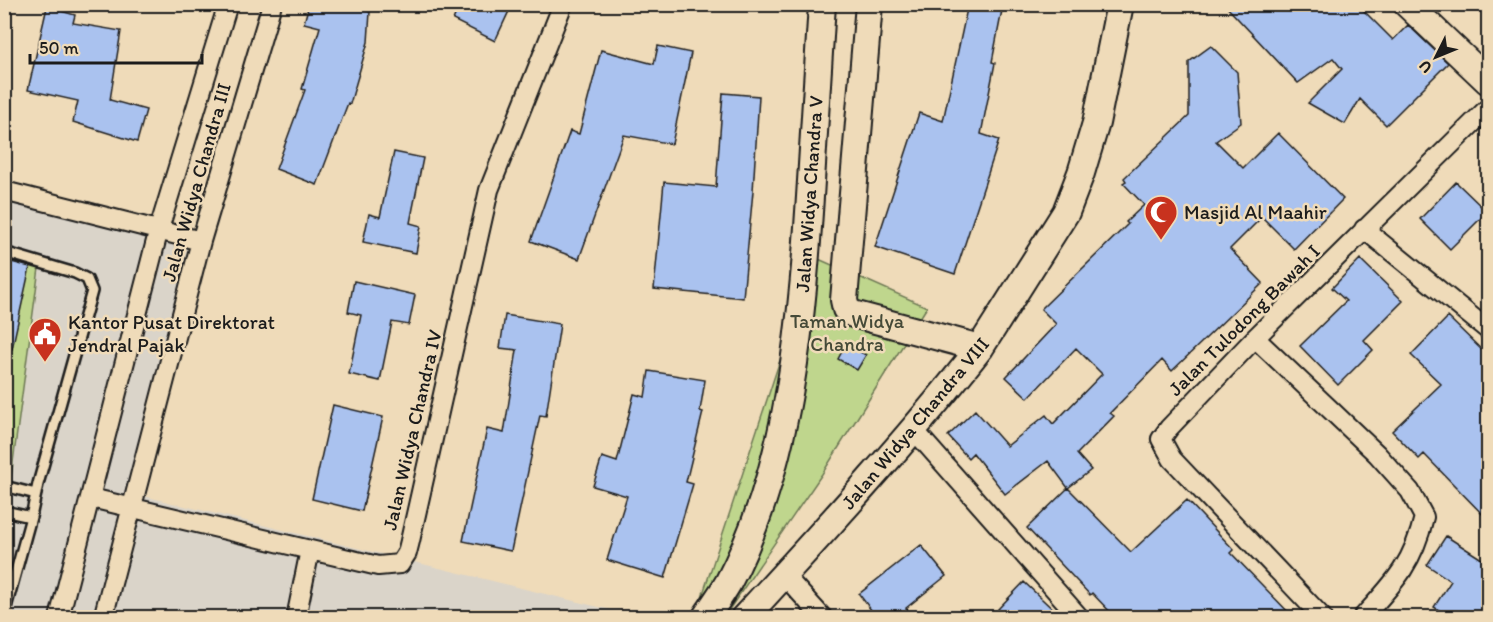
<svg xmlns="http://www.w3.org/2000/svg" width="1493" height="622" font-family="Itim,sans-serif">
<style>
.built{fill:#dad4c9}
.green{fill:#bfd68d;stroke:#6e7954;stroke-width:1.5}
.building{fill:#aac2ef;stroke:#1c1c1c;stroke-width:1.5}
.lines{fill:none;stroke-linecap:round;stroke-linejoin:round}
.lane-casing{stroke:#1c1c1c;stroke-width:14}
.street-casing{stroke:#1c1c1c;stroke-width:22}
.secondary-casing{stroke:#1c1c1c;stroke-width:30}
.lane{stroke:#efdbb9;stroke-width:9}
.street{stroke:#efdbb9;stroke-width:18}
.secondary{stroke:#efdbb9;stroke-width:26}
.labels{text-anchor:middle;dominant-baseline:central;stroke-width:5;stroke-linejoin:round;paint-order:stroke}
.street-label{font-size:20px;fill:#1c1c1c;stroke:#efdbb9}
.poi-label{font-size:20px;fill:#1c1c1c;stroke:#efdbb9;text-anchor:start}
.park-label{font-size:20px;fill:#454a38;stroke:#efdbb9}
</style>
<rect width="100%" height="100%" fill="#efdbb9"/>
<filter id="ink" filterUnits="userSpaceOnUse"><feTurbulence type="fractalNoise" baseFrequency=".0167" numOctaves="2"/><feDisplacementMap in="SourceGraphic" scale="12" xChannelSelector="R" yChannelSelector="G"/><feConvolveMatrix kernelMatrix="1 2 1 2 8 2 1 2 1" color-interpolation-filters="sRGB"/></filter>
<g filter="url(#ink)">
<path class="built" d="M5 184 192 228 131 493 640 617 5 618Z"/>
<path class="green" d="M814 257 927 307 822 474 724 617 695 618Z
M5 259 39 268 5 522Z"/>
<path class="building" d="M309 4H348L370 12 368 42 350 104 348 103 317 185 276 169 305 90 302 89 320 27 304 23Z
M460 4H494L509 11 495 41 453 20Z
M968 4 1002 10 992 62 995 63 981 134 999 140 955 274 875 247 919 113 943 121Z
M1224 4H1357L1393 40 1408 25 1448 63 1386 125 1360 99 1345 124 1308 103 1342 69 1333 58 1298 83Z
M47 7 75 15 73 23 121 31 110 100 146 110 137 142 73 122 78 101 28 90Z
M658 46 691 53 672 144 624 135 579 259 531 241 570 131 579 134 601 50 654 64Z
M1211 46 1237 72 1241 123 1216 141 1243 168 1278 133 1343 199 1294 249 1262 217 1230 249 1263 283 1172 371 1162 360 1110 413 1114 416 1077 454 1091 470 1068 488 1048 461 1005 494 973 453 968 458 948 436 975 410 1007 446 1046 415 1053 424 1102 374 1076 348 1028 398 1006 377 1056 324 1041 309 1128 224 1126 222 1144 205 1123 183 1126 181 1124 178 1189 116V62Z
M723 93 759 96 753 191 743 298 654 289 664 182 716 187Z
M394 152 423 158 410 223 421 226 416 253 363 242 369 214 380 217Z
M1456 182 1487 212 1450 249 1420 219Z
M1360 259 1403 301 1364 340 1373 350 1338 385 1300 346 1346 301 1332 288Z
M4 260 30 267 12 349 4 348Z
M354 281 415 295 409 325 392 322 380 381 349 374 361 315 348 312Z
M505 315 560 324 546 416 540 415 511 551 463 541 487 429 504 433 517 350 500 348Z
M1448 317 1488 356V520L1424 454 1419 459 1392 431 1441 384 1411 355Z
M846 344 866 355 857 370 838 359Z
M649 371 705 380 700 411 703 412 686 482 693 484 665 578 607 560 627 496 593 486 602 457 617 462 634 394 645 397Z
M333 405 383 417 362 511 312 499Z
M1068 488 1131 552 1187 500 1234 550 1231 553 1294 618H1116L1092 593 1090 595 1027 528Z
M1446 536 1488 563V618H1451L1434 607 1451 581 1427 565Z
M921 545 946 576 906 608 914 618H877L859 594Z
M1024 582 1062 618H1007L998 609Z"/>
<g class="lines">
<g class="lane-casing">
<path id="lane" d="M4 252 75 273 87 279 92 291 38 484 31 517 4 511
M4 486 36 494
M4 615 31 517"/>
</g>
<g class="street-casing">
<path id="street" d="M4 191 201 241
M1364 229 1488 330
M1255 338 1377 454 1410 491 1424 517C1413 564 1394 583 1362 618
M914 430 1080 618
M91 498 378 566 400 564 407 553 410 541 489 190 563 4
M784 575 823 618
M59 618 159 229 228 4
M103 618 201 241 272 4
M296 618 310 550
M1323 618 1172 459 1161 439 1169 428 1255 338 1488 108"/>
</g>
<g class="secondary-casing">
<path id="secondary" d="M869 4 844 300 846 309 853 314 980 348
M1407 4 1488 81
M705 618C713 606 721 595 728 583 791 465 803 313 811 181 815 122 818 63 822 4
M744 618C825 530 906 442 980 348L1066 212 1081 173 1096 123 1120 4"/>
</g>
<use href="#lane" class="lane"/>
<use href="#street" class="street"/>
<use href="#secondary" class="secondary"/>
</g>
</g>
<defs>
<g id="mosque-pin" transform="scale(1.725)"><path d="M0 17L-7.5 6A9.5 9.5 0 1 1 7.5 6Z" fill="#c8321e" stroke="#efdbb9"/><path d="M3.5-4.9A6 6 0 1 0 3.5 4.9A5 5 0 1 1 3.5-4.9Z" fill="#fff"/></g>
<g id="civic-pin" transform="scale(1.725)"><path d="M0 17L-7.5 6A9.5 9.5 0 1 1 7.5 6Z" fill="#c8321e" stroke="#efdbb9"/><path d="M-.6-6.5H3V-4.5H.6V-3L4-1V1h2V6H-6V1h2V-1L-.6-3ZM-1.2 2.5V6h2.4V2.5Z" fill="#fff"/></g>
</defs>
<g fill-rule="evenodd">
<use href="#mosque-pin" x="1161" y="212"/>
<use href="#civic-pin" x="45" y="334"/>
</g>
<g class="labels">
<g class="street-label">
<text transform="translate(196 182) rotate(-74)">Jalan Widya Chandra III</text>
<text transform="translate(809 194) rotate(-86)">Jalan Widya Chandra V</text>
<text transform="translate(1244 320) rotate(-45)">Jalan Tulodong Bawah I</text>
<text transform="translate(915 423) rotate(-50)">Jalan Widya Chandra VIII</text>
<text transform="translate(412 430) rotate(-77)">Jalan Widya Chandra IV</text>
</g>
<g class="poi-label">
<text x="1184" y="212">Masjid Al Maahir</text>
<text x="68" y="322">Kantor Pusat Direktorat<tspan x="68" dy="23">Jendral Pajak</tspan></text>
</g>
<g class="park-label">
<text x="847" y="321">Taman Widya<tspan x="847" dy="23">Chandra</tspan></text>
</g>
</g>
<rect width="1493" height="622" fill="none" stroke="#efdbb9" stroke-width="24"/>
<rect x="12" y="12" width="1469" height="598" fill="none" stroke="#1c1c1c" stroke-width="2" filter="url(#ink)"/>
<g transform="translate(1436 57) rotate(227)" stroke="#efdbb9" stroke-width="4.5" paint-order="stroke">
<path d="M0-4.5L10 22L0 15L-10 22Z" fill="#1c1c1c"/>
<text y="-9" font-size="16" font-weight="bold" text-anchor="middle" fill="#1c1c1c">U</text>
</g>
<path d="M30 54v9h172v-9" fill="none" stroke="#1c1c1c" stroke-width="3"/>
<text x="39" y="54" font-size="18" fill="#1c1c1c" stroke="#efdbb9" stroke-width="4.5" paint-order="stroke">50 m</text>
</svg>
